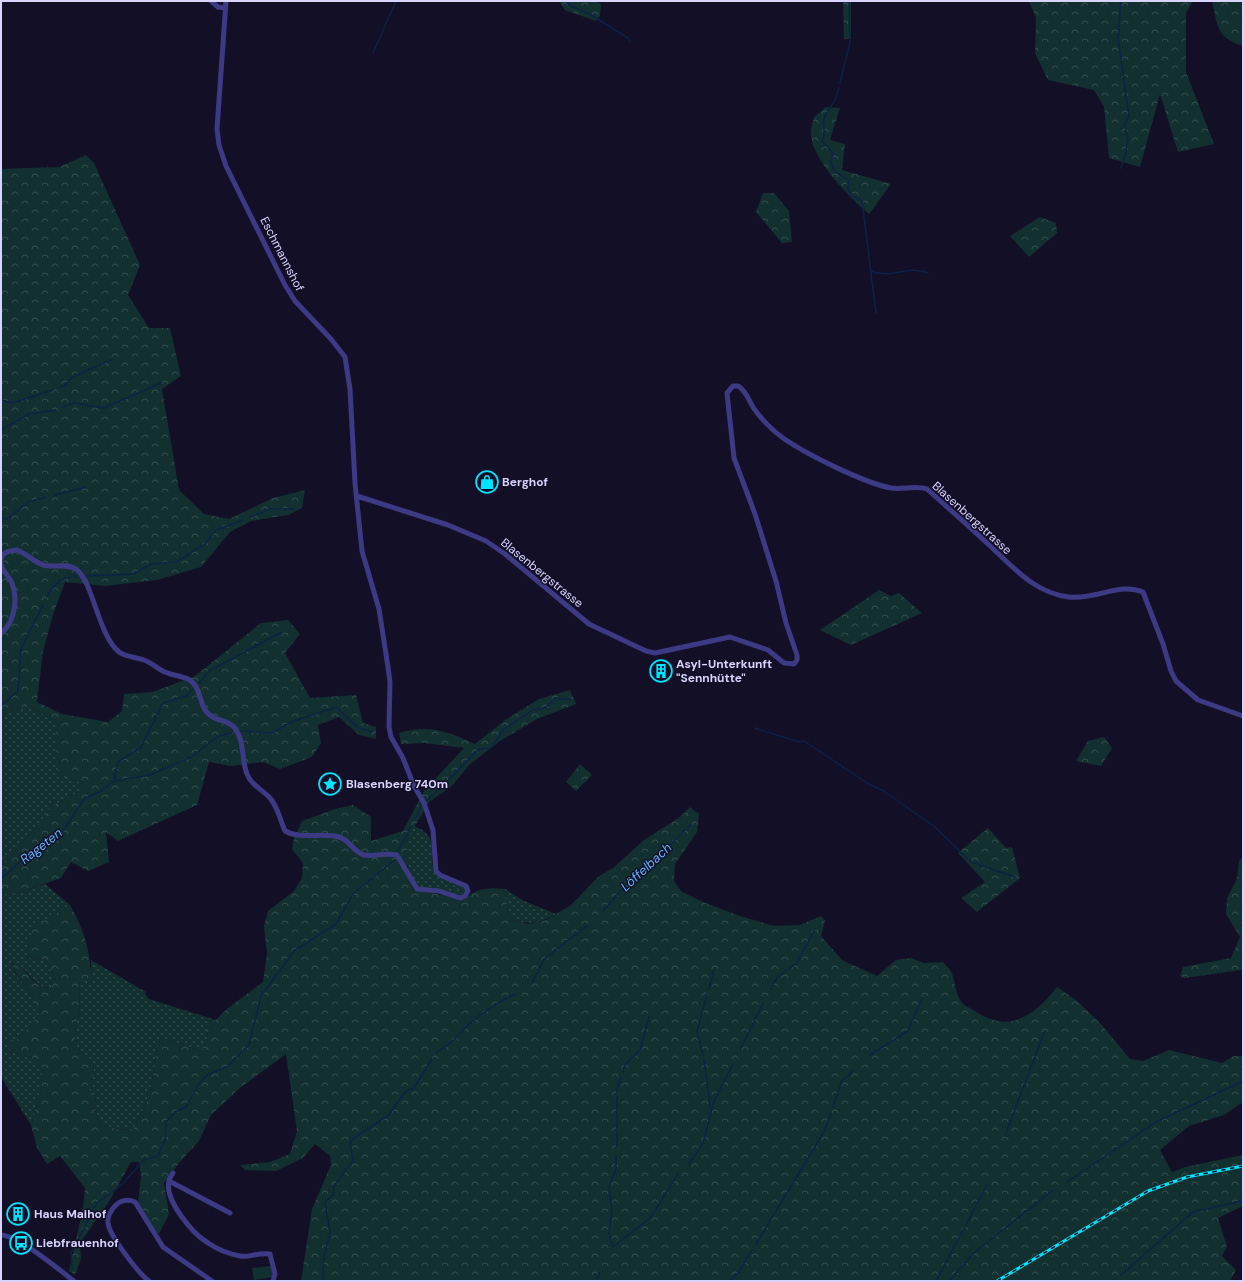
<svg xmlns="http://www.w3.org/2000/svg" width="1244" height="1282" font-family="'DM Sans',sans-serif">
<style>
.grass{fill:url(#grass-dots)}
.forest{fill:url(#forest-crowns)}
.pitch{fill:#12302f}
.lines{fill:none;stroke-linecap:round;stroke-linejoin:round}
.stream{stroke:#0c2248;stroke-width:1.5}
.minor{stroke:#3d3a85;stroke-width:5}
.rail-casing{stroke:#00e5ff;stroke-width:3}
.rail{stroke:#130f26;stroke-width:1.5;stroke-dasharray:4.5;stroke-linecap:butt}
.labels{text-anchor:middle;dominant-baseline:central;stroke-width:3;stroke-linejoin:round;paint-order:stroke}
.street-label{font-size:12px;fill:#d9d4ff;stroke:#130f26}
.poi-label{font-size:12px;font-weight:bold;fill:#d9d4ff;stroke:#130f26;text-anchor:start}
.water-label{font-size:13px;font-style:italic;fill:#62b6ff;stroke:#130f26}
</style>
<defs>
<pattern id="grass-dots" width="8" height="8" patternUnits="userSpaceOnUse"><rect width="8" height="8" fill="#12302f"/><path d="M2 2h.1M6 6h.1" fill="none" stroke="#344d4e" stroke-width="1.8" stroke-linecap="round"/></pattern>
<pattern id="forest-crowns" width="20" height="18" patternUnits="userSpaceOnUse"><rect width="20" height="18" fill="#12302f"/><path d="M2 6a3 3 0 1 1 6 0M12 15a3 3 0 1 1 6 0" fill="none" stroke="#344d4e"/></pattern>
</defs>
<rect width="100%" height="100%" fill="#130f26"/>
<path class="grass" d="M28 705 56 722V775L80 782V791L54 805 1 868V716Z
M414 826C440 836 429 852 434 872L440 877 465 888V893L459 895 420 888 415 884 408 870 406 841Z
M45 884 70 905 32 929 27 957 45 960 55 978 51 989C30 986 29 966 11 962L15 973 26 987 41 1012 10 1052 31 1057 43 1067 41 1089 31 1125 1 1077V893L13 895Z
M505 889 524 901 556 914C540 923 530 925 512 920L508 913Z
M91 960 146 992 145 994 149 999 216 1020 207 1028 208 1040 201 1051 160 1037 149 1097 133 1130 116 1129 100 1123 94 1109 96 1096 88 1089C97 1066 97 1064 78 1049L74 1030 80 1012 79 980 91 978Z"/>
<path class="forest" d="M559 1H596L601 4 600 16 596 21 565 10Z
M843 1H851V39H844Z
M1029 1H1193L1186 13V72L1214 144 1178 152 1160 94 1140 167 1109 158 1104 107 1094 90 1048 80 1035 53 1036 18Z
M1212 1H1243V46C1216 38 1218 26 1212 1Z
M826 107 840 108 830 140 845 144 842 170 891 184 869 214C850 198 813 161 811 135 810 130 813 122 814 117Z
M86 155 94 163 140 265 128 295 149 328H170L181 376 162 389 179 490 204 514 229 519 273 498 305 490 302 508 288 515 251 521 230 532 201 567 157 580 105 586 65 582 53 615 43 651 37 702 62 714 108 722 122 711 124 694 153 692 195 676 261 623 288 620 300 634 285 653 310 698 356 695 363 723 376 727V739L359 735 339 717 318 725 321 743 312 757 280 769 263 762 231 766 209 762 197 805 118 841 106 832 109 862 88 871 71 862 61 878 13 895 1 893V868L54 805 80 791V782L56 775V722L28 705 1 716V169L59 167Z
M763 193H774L789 211 792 242 782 243 756 212Z
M1040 217 1056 223 1057 233 1029 257 1010 236Z
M879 590 891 596 899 593 922 613 851 645 820 630Z
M570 690 576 704 537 719 500 741 469 765 452 786 429 802 406 841 408 865 403 868 414 890 465 899C475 888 490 887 505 889L508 913 512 920 528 924 546 920 571 905 599 876 613 868 644 840 680 817 690 807 699 814 697 832 675 864 674 881 682 892 703 902 740 916 774 926 800 925 821 916 825 921 821 936 842 960 877 976 896 960 911 958 924 963 943 962C945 965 949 968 951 971 955 980 955 991 960 1000 963 1005 970 1008 975 1011 1009 1035 1035 1015 1057 987L1077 1001 1101 1024 1130 1059 1143 1061 1169 1050 1222 1063 1234 1056H1243V1102L1224 1115 1189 1126 1160 1150 1172 1172 1185 1167 1243 1155V1206L1218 1218 1227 1247 1222 1256 1236 1270 1230 1281H301L312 1209 331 1165 330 1156 315 1144 303 1158 276 1171 245 1170 240 1165 270 1162 290 1154 297 1131 286 1054 240 1088 211 1115 199 1141 179 1163 164 1183 169 1214 159 1234 148 1225 138 1202 141 1176 139 1162H131L110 1200 80 1243 81 1259 75 1275 69 1271 83 1208 85 1188 60 1156 47 1164 37 1148 31 1125 41 1089 43 1067 31 1057 10 1052 9 1041 20 1038 41 1012 26 987 15 972 11 961C29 968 29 986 51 989L55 978 45 960 27 957 32 928 70 905C83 927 91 952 91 978L79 981 80 1012 74 1030 78 1049C97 1064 97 1066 88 1089L96 1096 94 1109 100 1123 116 1129 133 1130 149 1097 160 1037 201 1051 208 1040 207 1028 228 1008 263 982 267 954 264 926 268 911 294 891 302 878 303 863 292 849 294 839 302 821 335 809 353 805 371 817V841L403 831 424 791 464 748 424 743 401 744 399 733C429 724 447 731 475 744L505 720 539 699Z
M1104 737 1112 748 1101 766 1076 761 1088 741Z
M580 764 592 775 576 791 566 782Z
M988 828 1006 848 1012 847 1020 878 977 912 961 898 985 882 958 853Z
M1243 857V968L1242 970 1184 978 1180 976 1183 967 1231 958 1240 937 1226 914 1227 898 1237 879 1239 861Z"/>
<path class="pitch" d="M271 1266 273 1277 254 1280 252 1268Z"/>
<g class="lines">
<path class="stream" d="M566 1 569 5 593 16 628 38 630 42
M373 53 396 1
M840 83 850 42 849 1
M839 88 835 100 824 118V137L822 141 833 153 831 164 836 172 848 180V189L853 196 862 201 876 313
M1121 168C1125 154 1132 139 1124 125L1129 116 1118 38 1121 1
M871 271C891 280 908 264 928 273
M60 387 65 386 72 377 111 360
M1 400 12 403 53 390
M62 407 74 403 104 408 161 383
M1 430 29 414 55 410
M54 495 86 487
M251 517 270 509H294
M1 518 7 519 28 502 46 497
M86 576 134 574 151 564 176 562 205 544 216 530 243 520
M47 597C53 585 62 576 77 576
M199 683 209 671 282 632
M1 706 18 691 21 649 43 605
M755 728 799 742 804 741 870 785 882 790 935 827 971 862 1015 877
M241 731 272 733 291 722 336 707 358 728 372 732
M114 781 118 762 141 747 163 703 186 696 193 689
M427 800 443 786 479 749 491 748 503 730 533 710 545 708 555 698 571 700
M415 819 421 807
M398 851 411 827
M1 879 37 846 63 831 84 799 101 791 114 781 150 775 193 756 218 736 232 733
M603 911 637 872 655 860 691 824
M532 983 544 959 588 925
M709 989 714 970
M771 989 777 977 796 964 815 929
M741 1048 763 1003
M436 1053C452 1043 454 1040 466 1027 477 1016 501 1000 516 994
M703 1055 697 1032 707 994
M870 1055 908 1031 922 998
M704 1060 711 1112
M623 1072 625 1065 640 1050 649 1017
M833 1107 842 1081 854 1070
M1005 1136 1044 1033
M617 1148V1089L621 1078
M616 1156V1169L609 1187 612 1210 609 1233 613 1247 651 1217 678 1174
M689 1164 703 1143 714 1101 733 1064
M1067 1182 1156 1122 1241 1082
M756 1244 825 1130 831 1112
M72 1269 71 1253 97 1203 121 1185 145 1159 158 1156 165 1140 166 1122 175 1112 186 1107 198 1085 207 1075 227 1067 249 1045 261 996 294 951 336 924 353 894 393 861
M1121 1275 1193 1212 1241 1201
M731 1280 738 1273 752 1250
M323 1281V1262L330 1232 325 1202 334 1194 333 1188 353 1160 350 1143 354 1138 389 1115 405 1092 414 1088 432 1059
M596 1281 599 1273
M936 1281 987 1185
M949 1281 974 1253 1053 1190
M1114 1281 1116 1280"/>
<path class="minor" d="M211 1 218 7 225 8
M357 496 448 525 486 541 505 554 589 624 646 651 655 653 730 637 768 650 784 663 794 664 797 660V655L786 623 776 581 755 514 734 458 727 393 733 386H738C747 391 749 402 755 410 763 421 772 430 783 438 806 454 864 483 891 488 903 490 915 485 927 489 947 507 968 525 988 544 1012 566 1034 593 1069 597 1097 600 1119 582 1143 592L1163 644 1171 671 1176 681 1198 700 1243 716
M1 559C3 551 10 551 17 550 27 554 34 562 43 565 53 568 67 563 76 569 93 581 98 635 119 652 126 657 136 657 144 660 152 663 158 669 165 672 172 675 181 676 188 679 200 685 199 700 205 710 214 723 227 718 235 728 245 742 241 759 247 774 251 785 263 790 270 798 278 807 280 820 285 831 301 840 321 832 339 837 350 840 353 852 364 855 376 857 384 852 397 855L417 889 439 891 460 898 465 896 468 891 466 886 440 875 436 871 433 830 424 803 414 786 403 758 391 737 389 727 390 682 388 667 379 609 362 551 355 483 350 389 345 357 331 339 295 301 285 285 226 166 219 145 217 129 226 1
M1 565C3 571 8 576 11 581 18 597 16 622 1 633
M173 1173C172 1175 169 1178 169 1181 164 1200 193 1234 208 1243 217 1249 229 1254 240 1256 249 1258 258 1252 270 1254L275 1274 273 1281
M169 1181 230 1213
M1 1235C19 1236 58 1269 74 1281
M149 1281C139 1274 109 1235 108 1223 107 1217 111 1210 115 1206 120 1200 128 1199 135 1202L163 1247 212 1281"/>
<g class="rail-casing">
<path id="rail" d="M997 1281 1148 1191 1187 1177 1243 1166"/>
</g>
<use href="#rail" class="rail"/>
</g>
<defs>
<g id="shop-ring" transform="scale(1.15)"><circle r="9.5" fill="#130f26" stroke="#00e5ff" stroke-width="1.5"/><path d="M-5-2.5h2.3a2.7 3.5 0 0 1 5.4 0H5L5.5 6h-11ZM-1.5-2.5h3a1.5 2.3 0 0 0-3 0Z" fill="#00e5ff"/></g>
<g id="building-ring" transform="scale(1.15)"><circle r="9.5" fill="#130f26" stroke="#00e5ff" stroke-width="1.5"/><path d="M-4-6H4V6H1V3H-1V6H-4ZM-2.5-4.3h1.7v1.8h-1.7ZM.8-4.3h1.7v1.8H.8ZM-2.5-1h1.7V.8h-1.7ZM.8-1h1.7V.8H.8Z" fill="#00e5ff"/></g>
<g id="sight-ring" transform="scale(1.15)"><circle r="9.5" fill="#130f26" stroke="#00e5ff" stroke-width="1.5"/><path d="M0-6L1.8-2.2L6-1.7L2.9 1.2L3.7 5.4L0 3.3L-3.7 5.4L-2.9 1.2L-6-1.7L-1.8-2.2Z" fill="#00e5ff"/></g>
<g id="bus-ring" transform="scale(1.15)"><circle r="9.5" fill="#130f26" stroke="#00e5ff" stroke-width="1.5"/><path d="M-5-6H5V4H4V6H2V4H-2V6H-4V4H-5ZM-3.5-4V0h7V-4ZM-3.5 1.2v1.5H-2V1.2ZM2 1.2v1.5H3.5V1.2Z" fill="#00e5ff"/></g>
</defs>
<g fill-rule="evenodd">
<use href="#shop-ring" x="487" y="482"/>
<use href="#building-ring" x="661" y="671"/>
<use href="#sight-ring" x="330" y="784"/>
<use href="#building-ring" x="18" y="1214"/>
<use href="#bus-ring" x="21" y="1243"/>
</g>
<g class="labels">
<g class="street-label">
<text transform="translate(282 254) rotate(63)">Eschmannshof</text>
<text transform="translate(972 518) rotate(42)">Blasenbergstrasse</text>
<text transform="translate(542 573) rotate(39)">Blasenbergstrasse</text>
</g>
<g class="poi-label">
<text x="502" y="482">Berghof</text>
<text x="676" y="664">Asyl-Unterkunft<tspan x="676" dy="14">"Sennhütte"</tspan></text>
<text x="346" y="784">Blasenberg 740m</text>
<text x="34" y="1214">Haus Maihof</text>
<text x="36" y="1243">Liebfrauenhof</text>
</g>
<g class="water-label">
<text transform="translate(41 846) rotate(-38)">Rageten</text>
<text transform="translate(646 867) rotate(-43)">Löffelbach</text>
</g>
</g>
<rect width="1244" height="1282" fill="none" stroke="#d9d4ff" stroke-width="4"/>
</svg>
